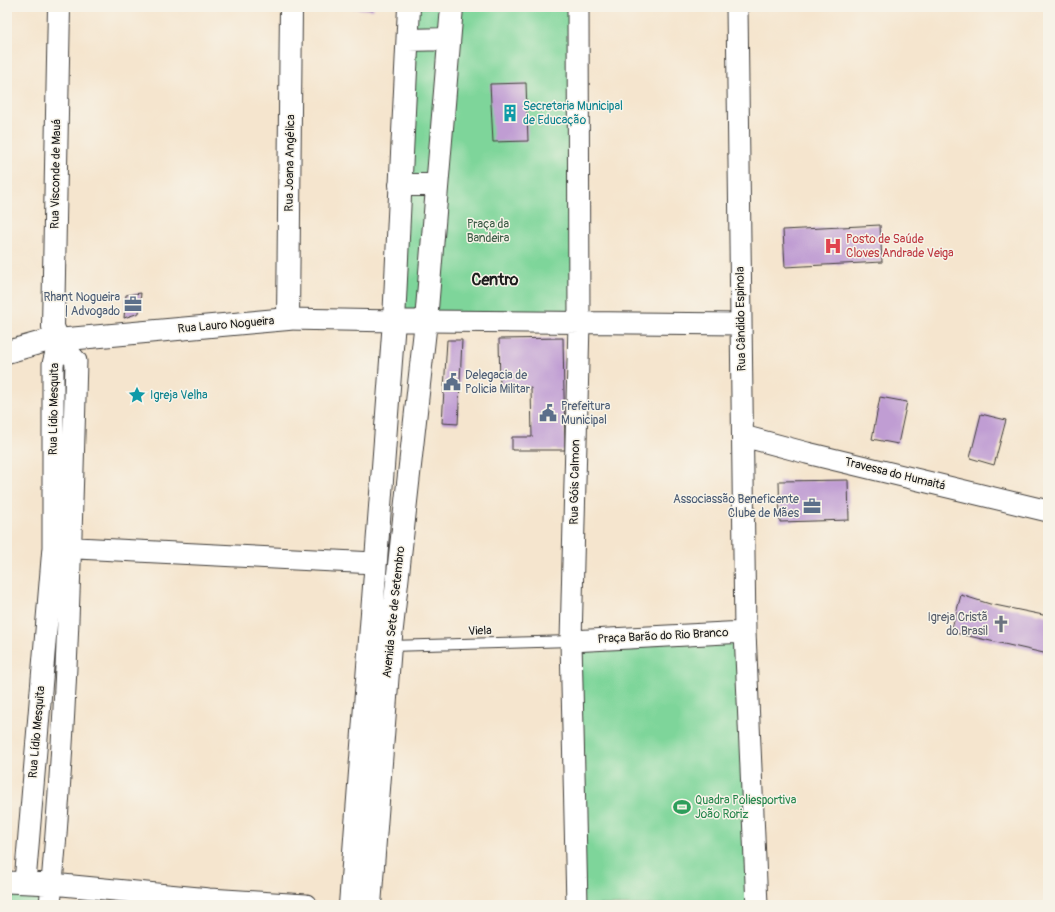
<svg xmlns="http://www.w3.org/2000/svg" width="1055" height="912" font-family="Pangolin,sans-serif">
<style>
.green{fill:#7ed59a;stroke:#4d785b}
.building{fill:#c09dd3}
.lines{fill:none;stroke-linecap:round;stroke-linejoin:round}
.lane-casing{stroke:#3d3a37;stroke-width:12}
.street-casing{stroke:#3d3a37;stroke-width:23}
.secondary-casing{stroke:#3d3a37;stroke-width:24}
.lane{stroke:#fff;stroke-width:10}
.street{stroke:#fff;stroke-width:21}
.secondary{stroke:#fff;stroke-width:22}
.labels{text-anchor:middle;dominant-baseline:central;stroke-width:3;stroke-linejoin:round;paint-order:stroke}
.culture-label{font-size:12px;fill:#0d838f;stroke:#f7f3e8;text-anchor:start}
.street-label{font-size:12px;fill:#1c1c1c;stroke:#f7f3e8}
.park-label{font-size:12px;fill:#3e5d48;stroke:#f7f3e8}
.health-label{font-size:12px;fill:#be3a42;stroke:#f7f3e8;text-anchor:start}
.service-label{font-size:12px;fill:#4e5e75;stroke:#f7f3e8;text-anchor:end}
.worship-label{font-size:12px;fill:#5b616d;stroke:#f7f3e8;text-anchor:end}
.leisure-label{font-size:12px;fill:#27864d;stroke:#f7f3e8;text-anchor:start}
.district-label{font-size:16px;font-weight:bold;fill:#1c1c1c;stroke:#f7f3e8}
</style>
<rect width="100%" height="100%" fill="#f7f3e8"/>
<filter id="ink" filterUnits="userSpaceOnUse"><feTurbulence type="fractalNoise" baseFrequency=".025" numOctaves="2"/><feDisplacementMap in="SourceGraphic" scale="8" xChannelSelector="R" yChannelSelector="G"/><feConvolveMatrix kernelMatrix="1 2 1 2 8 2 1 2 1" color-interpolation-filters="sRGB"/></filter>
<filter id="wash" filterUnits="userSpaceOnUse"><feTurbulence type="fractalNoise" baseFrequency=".012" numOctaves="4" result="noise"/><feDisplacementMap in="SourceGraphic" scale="16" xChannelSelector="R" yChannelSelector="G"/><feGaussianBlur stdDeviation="0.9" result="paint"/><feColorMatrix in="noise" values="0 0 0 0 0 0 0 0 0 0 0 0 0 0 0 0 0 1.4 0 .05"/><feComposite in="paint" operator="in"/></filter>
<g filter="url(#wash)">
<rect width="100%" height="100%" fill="#f5e5ce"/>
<path class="green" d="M409 7H578L579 323 394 321Z
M745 632 757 905H577L571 641Z
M7 882 52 884 50 905H7Z"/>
<g id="blocks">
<path class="building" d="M345 7H374L373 10 345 8Z
M526 83 528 141 493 142 490 84Z
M880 225 882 262 785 267 783 230Z
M141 293 139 313 124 318 126 295Z
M563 338 565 450H512V437H532L531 388H500L499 339Z
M447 340H462L458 424 442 423Z
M880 397 907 402 898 444 872 439Z
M981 414 1006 420 994 465 970 458Z
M848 480 849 520 780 522 779 481Z
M961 595 990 604 1048 616V654L951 632Z"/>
</g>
</g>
<g filter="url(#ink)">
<use href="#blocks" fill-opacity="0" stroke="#3d3a37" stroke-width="1"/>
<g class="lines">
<g class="lane-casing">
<path id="lane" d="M390 646 571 641"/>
</g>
<g class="street-casing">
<path id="street" d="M737 7 745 632 757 905
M288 319 394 321H426L740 324
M743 436 807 453 1048 511
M57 547 375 563
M571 641 745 632
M7 882 52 884 209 899 306 905
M25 882 53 547V364L59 341
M50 905C67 724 71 542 76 361L59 341
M577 905 571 641 579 323 578 7"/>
</g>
<g class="secondary-casing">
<path id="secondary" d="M59 7 53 327 59 341
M408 40 449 39
M400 185H437
M7 352 46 341 288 319 291 7
M350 905 394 321 409 7
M370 905 390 646 426 321 452 7"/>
</g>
<use href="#lane" class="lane"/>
<use href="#street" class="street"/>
<use href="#secondary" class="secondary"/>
</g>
</g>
<defs>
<g id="building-bare" transform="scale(1.38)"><path d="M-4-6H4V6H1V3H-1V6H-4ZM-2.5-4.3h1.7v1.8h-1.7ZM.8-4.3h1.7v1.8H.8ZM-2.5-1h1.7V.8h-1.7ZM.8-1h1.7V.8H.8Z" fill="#0f9aa8" stroke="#f7f3e8" stroke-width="2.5" paint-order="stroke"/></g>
<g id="hospital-bare" transform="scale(1.38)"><path d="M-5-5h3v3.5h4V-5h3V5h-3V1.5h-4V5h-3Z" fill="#e0444e" stroke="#f7f3e8" stroke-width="2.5" paint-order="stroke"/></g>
<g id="office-bare" transform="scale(1.38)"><path d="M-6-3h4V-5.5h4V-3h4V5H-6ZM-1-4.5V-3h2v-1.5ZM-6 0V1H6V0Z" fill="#5c6f8a" stroke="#f7f3e8" stroke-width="2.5" paint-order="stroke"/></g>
<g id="civic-bare" transform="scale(1.38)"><path d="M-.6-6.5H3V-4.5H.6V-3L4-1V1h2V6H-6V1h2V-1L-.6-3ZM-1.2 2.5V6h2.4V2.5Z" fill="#5c6f8a" stroke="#f7f3e8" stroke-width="2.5" paint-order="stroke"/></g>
<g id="sight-bare" transform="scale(1.38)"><path d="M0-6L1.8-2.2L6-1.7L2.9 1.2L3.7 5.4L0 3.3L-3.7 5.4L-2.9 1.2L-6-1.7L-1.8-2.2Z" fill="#0f9aa8" stroke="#f7f3e8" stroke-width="2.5" paint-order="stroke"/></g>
<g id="church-bare" transform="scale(1.38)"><path d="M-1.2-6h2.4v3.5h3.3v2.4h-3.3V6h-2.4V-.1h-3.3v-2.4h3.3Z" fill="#6b7280" stroke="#f7f3e8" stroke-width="2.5" paint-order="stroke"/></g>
<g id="stadium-bare" transform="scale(1.38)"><path d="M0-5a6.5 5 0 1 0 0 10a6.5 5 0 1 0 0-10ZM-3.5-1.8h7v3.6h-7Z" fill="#2e9e5b" stroke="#f7f3e8" stroke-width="2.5" paint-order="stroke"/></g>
</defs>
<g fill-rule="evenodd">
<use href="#building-bare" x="510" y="113"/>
<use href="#hospital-bare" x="833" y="246"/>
<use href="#office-bare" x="133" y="304"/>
<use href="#civic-bare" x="452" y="382"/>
<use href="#sight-bare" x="137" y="395"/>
<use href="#civic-bare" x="548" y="413"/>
<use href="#office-bare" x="812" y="506"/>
<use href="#church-bare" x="1001" y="624"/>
<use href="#stadium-bare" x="682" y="807"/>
</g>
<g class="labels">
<g class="culture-label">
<text x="523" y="106">Secretaria Municipal<tspan x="523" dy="14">de Educação</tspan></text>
<text x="150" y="395">Igreja Velha</text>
</g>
<g class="street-label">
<text transform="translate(290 163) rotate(-89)">Rua Joana Angélica</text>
<text transform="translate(56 174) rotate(-89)">Rua Visconde de Mauá</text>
<text transform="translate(741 319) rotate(-91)">Rua Cândido Espinola</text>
<text transform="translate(226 325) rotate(-5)">Rua Lauro Nogueira</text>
<text transform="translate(54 409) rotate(-89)">Rua Lídio Mesquita</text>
<text transform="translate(895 474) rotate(14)">Travessa do Humaitá</text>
<text transform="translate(575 482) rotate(-89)">Rua Góis Calmon</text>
<text transform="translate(394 612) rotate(-84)">Avenida Sete de Setembro</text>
<text transform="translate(480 631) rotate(-2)">Viela</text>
<text transform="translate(663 636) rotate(-3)">Praça Barão do Rio Branco</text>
<text transform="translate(37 732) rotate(-85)">Rua Lídio Mesquita</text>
</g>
<g class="park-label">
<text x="488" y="224">Praça da<tspan x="488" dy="14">Bandeira</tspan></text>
</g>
<g class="health-label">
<text x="846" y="239">Posto de Saúde<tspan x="846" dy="14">Cloves Andrade Veiga</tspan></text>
</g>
<g class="service-label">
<text x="120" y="297">Rhant Nogueira<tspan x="120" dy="14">| Advogado</tspan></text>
<text x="465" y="375" text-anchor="start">Delegacia de<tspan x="465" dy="14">Policia Militar</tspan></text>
<text x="561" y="406" text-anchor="start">Prefeitura<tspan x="561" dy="14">Municipal</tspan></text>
<text x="799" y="499">Associassão Beneficente<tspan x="799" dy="14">Clube de Mães</tspan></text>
</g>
<g class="worship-label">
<text x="988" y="617">Igreja Cristã<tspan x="988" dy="14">do Brasil</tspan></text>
</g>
<g class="leisure-label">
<text x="695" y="800">Quadra Poliesportiva<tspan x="695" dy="14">João Roriz</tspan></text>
</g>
<g class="district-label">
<text x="495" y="280">Centro</text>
</g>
</g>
<rect width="1055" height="912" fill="none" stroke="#f7f3e8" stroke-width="24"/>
</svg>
